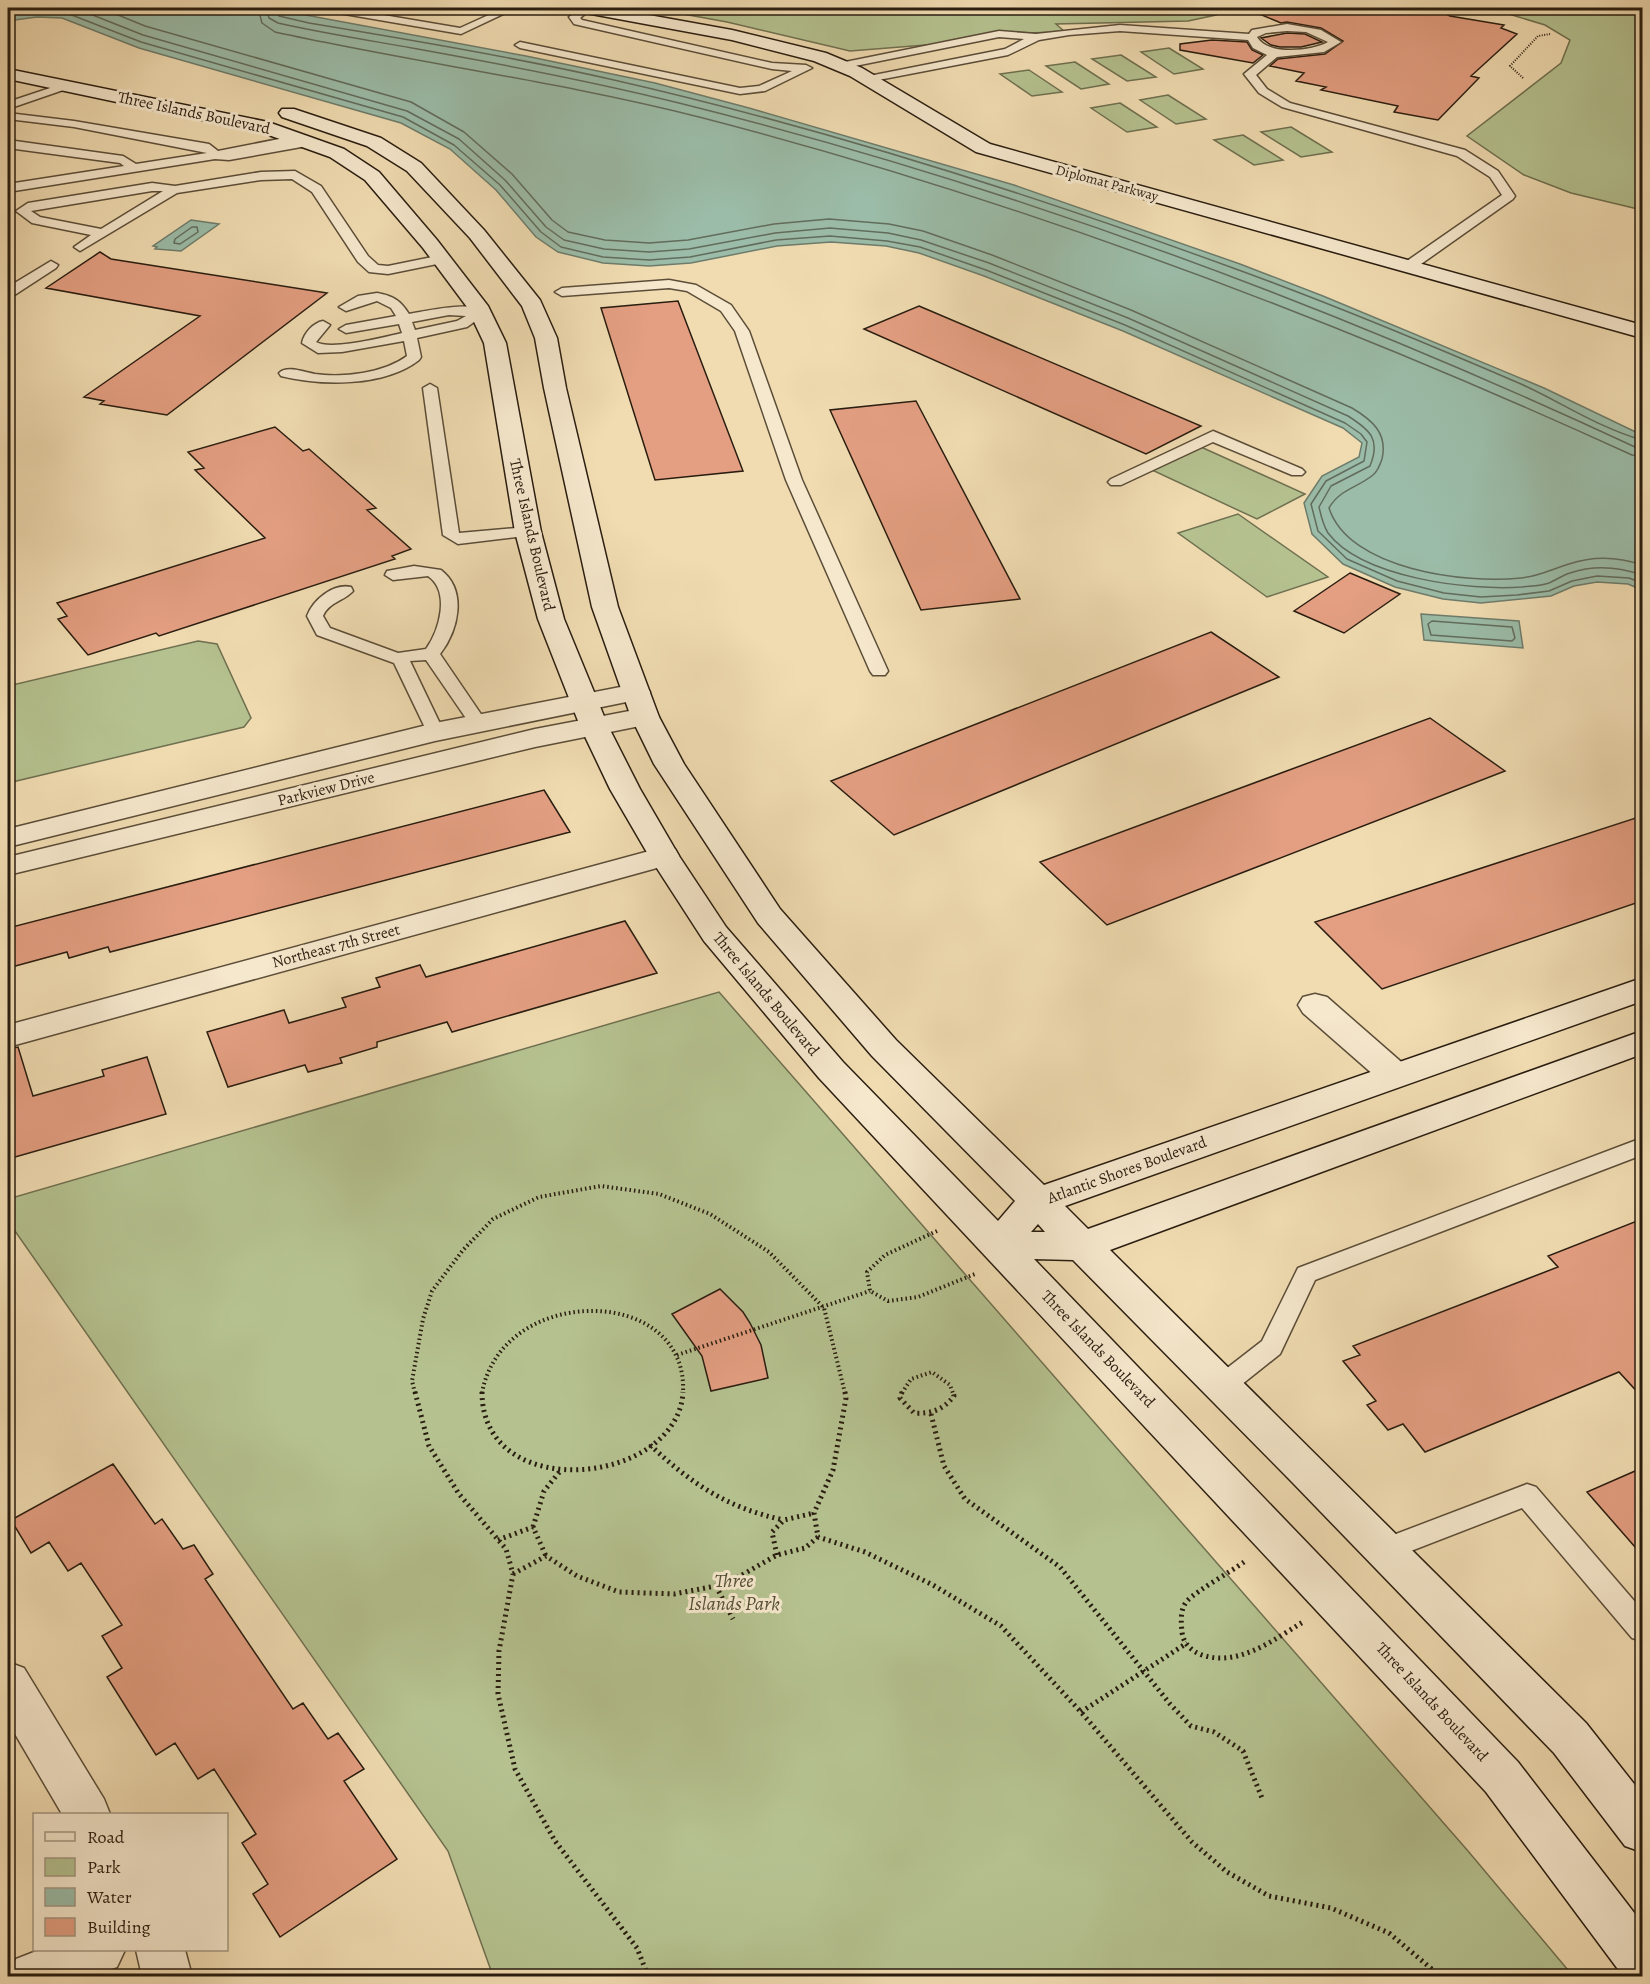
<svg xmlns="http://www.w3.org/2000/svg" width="1650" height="1984" font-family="Alegreya,serif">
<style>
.green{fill:#b5c290;stroke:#6f7050;stroke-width:1.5}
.water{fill:#9bbca8;stroke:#6d7c6b;stroke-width:1.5}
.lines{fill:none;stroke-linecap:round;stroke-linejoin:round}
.shore{stroke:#626c5c;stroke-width:1.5}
.building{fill:#e49f82;stroke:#291d10;stroke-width:1.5}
.lane-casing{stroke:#5b4d38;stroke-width:3}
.street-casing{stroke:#5b4d38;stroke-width:3}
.secondary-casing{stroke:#291d10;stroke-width:3}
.path-far2{stroke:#291d10;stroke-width:2;stroke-dasharray:1 1.5;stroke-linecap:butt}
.path-far1{stroke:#291d10;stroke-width:4;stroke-dasharray:1.5 3;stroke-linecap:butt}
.path{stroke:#291d10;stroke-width:5;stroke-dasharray:2 4;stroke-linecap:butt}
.lane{fill:#f6e8cd;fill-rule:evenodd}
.street{fill:#f6e8cd;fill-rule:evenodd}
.secondary{fill:#f6e8cd;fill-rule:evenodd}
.labels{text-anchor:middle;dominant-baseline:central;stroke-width:6;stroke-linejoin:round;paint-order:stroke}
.far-street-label{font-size:14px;fill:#291d10;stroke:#f6e8cd}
.street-label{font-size:16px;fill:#291d10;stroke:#f6e8cd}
.near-park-label{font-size:20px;font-style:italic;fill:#534f36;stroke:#f6e8cd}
</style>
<rect width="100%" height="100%" fill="#f1dcb2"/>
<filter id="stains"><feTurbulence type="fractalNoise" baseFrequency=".00333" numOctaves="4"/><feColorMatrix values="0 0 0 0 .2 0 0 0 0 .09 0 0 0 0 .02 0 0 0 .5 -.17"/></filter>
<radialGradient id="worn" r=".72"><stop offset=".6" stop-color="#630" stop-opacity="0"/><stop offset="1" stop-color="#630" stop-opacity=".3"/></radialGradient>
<path class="green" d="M650 8H1220L1216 15 1188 21 1056 24 1065 32 1023 33 951 43 850 51 727 22Z
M1489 8H1642V210L1571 193 1524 175 1467 136 1561 63 1570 40 1545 25Z
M1169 48 1203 69 1174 74 1141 52Z
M1121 55 1156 77 1127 81 1092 59Z
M1075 62 1109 84 1081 89 1046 66Z
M1029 70 1062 92 1032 96 1000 74Z
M1168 95 1206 119 1176 124 1140 100Z
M1120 103 1157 127 1127 132 1091 108Z
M1291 127 1332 152 1301 157 1261 132Z
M1243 135 1283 160 1254 165 1214 140Z
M1201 447 1305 494 1257 519 1152 470Z
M1238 514 1328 577 1267 597 1178 533Z
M198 641 217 644 251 718 244 727 8 783V686Z
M719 992 1468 1851 1573 1976H493L448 1851 8 1221V1199Z"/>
<path class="water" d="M8 8H268L526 56 655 83 749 108 1014 185 1240 264 1323 296 1544 388 1642 435V590L1628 584 1597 582 1574 586 1551 596 1481 603 1443 599 1395 587 1343 564 1312 534 1304 503 1322 476 1359 457 1362 443 1343 428 1123 331 984 276 919 253 886 246 831 242 777 246 691 263 649 266 603 263 558 252 536 237 496 190 450 149 401 123 139 48 62 18 37 17 8 21Z
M191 220 219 224 181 251 155 249 157 247 153 246Z
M1421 614 1519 621 1523 648 1424 640Z"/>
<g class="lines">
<path class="shore" d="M75 8 143 35 407 111 459 139 505 180 546 227 564 240 604 249 649 252 689 249 775 233 830 228 888 233 921 240 989 263 1128 318 1348 416C1370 430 1381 439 1370 466L1331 486 1319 507C1321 516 1323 525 1328 533 1362 578 1470 591 1522 587 1531 586 1541 586 1549 583 1556 580 1563 575 1570 573 1593 565 1619 567 1642 575
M101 8 145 26 411 102 464 132 512 174 552 220 568 232 605 240 649 243 688 240 774 224 829 219 889 224 923 231 992 255 1131 310 1352 408C1372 420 1388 433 1382 459 1380 465 1378 471 1373 475 1357 488 1340 489 1329 508 1349 570 1466 584 1521 578 1540 576 1552 569 1569 564 1593 556 1619 557 1642 565
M258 8 262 23 275 32C417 63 562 82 703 118 1023 201 1332 318 1632 455L1642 457
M267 8 269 18 278 23C322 33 367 40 412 48 501 64 591 81 679 103 1008 185 1328 304 1635 447L1642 448
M274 8 279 16 309 23C411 40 513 57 614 80 824 128 1031 194 1233 268 1330 303 1426 343 1521 384 1561 402 1599 428 1642 440
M8 15 48 10 64 12 141 42 403 117 454 145 500 185 541 232 561 247 603 257 649 260 690 257 776 240 830 236 887 241 920 247 986 270 1125 325 1345 423 1361 434 1367 442 1364 461 1326 481 1311 504 1318 531 1347 559 1397 581 1444 593 1481 597 1517 595 1549 591 1572 581 1597 576 1629 578 1642 583
M192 227H197L198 232 180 244 174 243 175 239Z
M1432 621 1512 627 1515 638 1512 641 1431 635 1428 624Z"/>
</g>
<path class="building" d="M1245 8H1434L1450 16 1504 25 1501 28 1517 34 1471 76 1479 78 1438 120 1394 112 1398 106 1321 90 1326 87 1296 81 1304 73 1270 66 1278 59 1325 54 1343 41 1321 28 1287 22 1281 23Z
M1287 33 1305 34 1322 42 1301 47H1280L1271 45 1261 38Z
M1212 40 1247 42 1252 50 1263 55 1253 63 1180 50V44Z
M100 252 111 259 327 293 167 415 100 404 104 401 84 397 200 316 46 288Z
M678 301 743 471 655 480 601 308Z
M919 306 1201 426 1146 454 864 329Z
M916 401 1020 599 921 610 830 410Z
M275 427 303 451 309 449 376 508 367 510 411 549 392 556 395 559 159 636 156 633 88 655 58 619 67 616 57 603 265 538 195 470 204 468 188 452Z
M1350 573 1400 594 1344 633 1294 611Z
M1211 632 1279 677 894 835 831 781Z
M1430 718 1505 771 1107 925 1040 862Z
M544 790 570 832 110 952 108 947 69 958 67 952 8 968V928Z
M1642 816V901L1382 989 1315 922Z
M625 921 657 973 452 1032 447 1022 377 1042V1047L340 1058 342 1063 308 1072 305 1065 228 1087 207 1032 284 1010 289 1023 346 1007 342 998 380 987 376 978 420 965 426 977Z
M18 1047 33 1096 104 1076 102 1070 147 1057 166 1114 8 1159V1049Z
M1642 1219V1397L1619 1372 1425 1452 1403 1424 1388 1430 1367 1405 1376 1401 1343 1361 1360 1355 1353 1346 1558 1267 1548 1256Z
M720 1289 743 1312 750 1323 761 1345 768 1378 711 1391 702 1356 672 1314Z
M113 1464 155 1524 162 1519 183 1549 194 1545 213 1574 205 1579 293 1709 303 1703 328 1739 338 1733 364 1769 344 1781 397 1859 280 1937 253 1894 268 1884 242 1843 256 1834 214 1769 198 1779 175 1743 156 1755 107 1677 122 1668 102 1636 122 1625 81 1563 68 1571 49 1542 31 1553 11 1520Z
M1642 1468V1555L1587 1492Z"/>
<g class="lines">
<g class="lane-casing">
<path id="lane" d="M322 8H342L460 28 504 8H516L461 34 327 11Z
M581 8H592L580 18 582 20 772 63 806 65 812 68 765 91 740 94 520 48 515 45 520 42 740 88 759 86 792 71 772 69 574 24 569 17Z
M1287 24 1321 30 1341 42 1324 52 1277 57 1256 75 1267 89 1290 103 1465 150 1498 171 1515 196 1513 199 1414 269H1404L1402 266 1404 263 1502 195 1490 177 1457 156 1282 107 1259 93 1244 74 1267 55 1253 48 1248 40 1120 31 1069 35 1039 40 1008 55 868 82 862 79 864 77 1005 49 1024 39 999 37 840 69 834 66 840 63 999 31 1036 34 1120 25 1249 34 1252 30ZM1287 31 1306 32 1328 42C1312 51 1268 56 1257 37L1266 33Z
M65 83 69 84V88L8 109V102Z
M8 113 74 121 209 144 218 151 299 135 313 142 307 146 229 160 215 159 8 192V184L124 166 120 163 8 148V140L123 156 136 164 207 153 74 127 8 119Z
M295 171 321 186 368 256 378 265 388 266 442 255 449 259 442 263 388 274 369 272 358 262 312 192 292 179 261 180 177 193 80 251 74 247 91 235 32 223 16 211 28 203 152 183 175 186 261 172ZM152 191H163L101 229 40 217 31 211Z
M51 261 58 265 56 268 13 296 8 297V287Z
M669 280 696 285 731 305 749 331 802 480 888 671 885 675H873L870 671 786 480 735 331 721 311 687 291 669 288 562 296 555 292 562 288Z
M377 293C393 296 400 300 409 314 426 311 475 300 488 312L467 327 417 338 421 357 419 360C384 387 322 386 281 376L279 373C287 365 304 372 315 374 343 378 384 373 407 356L404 341 342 352 318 353 302 343C304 333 313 323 323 321L330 325 316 342C331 351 384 337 402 333L399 324 346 333 339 329 346 325 396 316 391 308 377 301 346 311 339 307 358 296ZM449 315 466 316 457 321 415 330 412 322Z
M430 384 437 388 459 533 528 527 536 532 534 535 458 544 443 535 423 388Z
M1213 431 1302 469 1305 472 1302 475H1292L1213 442 1121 485H1111L1108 482 1111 479Z
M414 566 441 570C468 591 458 631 440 654L487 723 484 727H472L426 660 410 661 444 732 441 736H429L394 663 317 635 307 616C313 600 333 583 351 587L353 591C344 601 329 602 323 616L330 628 398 653 426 649C439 631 451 592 428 576L393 580 385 575 387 571Z
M1642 1138V1155L1315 1280 1280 1354 1231 1393 1222 1396 1213 1393 1209 1386 1213 1379 1262 1341 1298 1268Z
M1527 1484 1536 1487 1642 1610V1641L1632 1638 1522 1508 1385 1561 1375 1558 1371 1550 1375 1542Z"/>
</g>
<g class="street-casing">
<path id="street" d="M636 684 646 686 650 692 646 698 435 741 8 847V829L435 723Z
M645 708 655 711 659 717 655 723 535 747 8 875V857L535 729Z
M664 847 675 849 679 856 675 863 8 1047V1025Z
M1315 994 1327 997 1407 1067 1412 1075 1407 1083 1395 1087 1383 1083 1303 1013 1298 1005 1303 997Z
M8 1662 24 1668 104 1799 110 1814H62L8 1722Z
M39 1950H125L117 1967 94 1976H9L16 1959Z
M136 1950H185L192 1976H142Z"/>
</g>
<g class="secondary-casing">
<path id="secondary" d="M578 8H610L732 30 826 53 862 68 990 144 1642 325V338L976 152 850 76 814 61 732 40 586 13Z
M8 69 268 122 344 149 379 172 437 240 488 306 506 343 541 532 564 619 608 726 640 789 679 856 726 927 843 1062 998 1221 1015 1201 872 1056 758 923 654 764 631 717 592 607 544 388 535 338 522 306 470 238 407 171 367 146 282 117 279 113 282 109H294L381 138 421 163 484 230 540 300 557 338 566 388 618 607 659 717 684 764 780 909 896 1040 1044 1185 1642 978V1001L1065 1206 1088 1229 1642 1031V1054L1110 1250 1586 1723 1642 1794V1852L1625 1846 1554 1753 1291 1481 1073 1260 1034 1259 1518 1762 1642 1923V1976H1623L1486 1792 819 1078 704 941 649 856 610 789 580 726 538 619 515 532 484 343 467 307 423 248 365 180 330 157 263 133 8 79ZM1038 1224 1045 1232H1031Z"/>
</g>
<path class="path-far2" d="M1523 78 1510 66 1538 36 1550 34"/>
<path class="path-far1" d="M937 1231 885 1255 867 1272 870 1291 888 1301 918 1297 975 1274
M677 1355 870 1291
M415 1393 412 1381 423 1319 432 1291 463 1250 493 1219 539 1197 601 1186 659 1194 710 1214 769 1252 824 1308 845 1393
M482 1393C502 1283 689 1284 683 1393
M902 1393 911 1379 932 1372 950 1385 953 1393"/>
<path class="path" d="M415 1392 429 1446 459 1494 506 1549 513 1574 499 1651 498 1694 515 1769 555 1841 637 1948 648 1976
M482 1392C482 1506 678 1485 683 1392
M845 1392 846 1398 833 1470 814 1513 818 1537 865 1552 933 1585 1001 1626 1081 1712 1192 1842 1227 1872 1269 1896 1331 1908 1389 1933 1440 1976
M902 1392 900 1398 914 1413C931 1414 943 1410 954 1396L953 1392
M931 1414 944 1466 965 1499 1060 1567 1170 1704 1191 1726 1214 1732 1243 1751 1262 1798
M650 1445C692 1484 727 1508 784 1520
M533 1527 544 1491 561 1470
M498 1540 533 1527 546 1556
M777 1555 772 1532 784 1520 814 1513
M1244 1562C1229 1573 1199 1589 1187 1601 1180 1609 1181 1622 1182 1632 1183 1643 1191 1651 1202 1655 1239 1667 1273 1640 1303 1622
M513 1574 546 1556 577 1576 619 1592 674 1594 726 1584 777 1555 805 1548 818 1537
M716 1586 733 1619
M1081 1712 1187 1643"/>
<use href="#lane" class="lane"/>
<use href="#street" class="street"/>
<use href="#secondary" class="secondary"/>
</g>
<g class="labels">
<g class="far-street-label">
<text transform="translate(1107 183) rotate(15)">Diplomat Parkway</text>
</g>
<g class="street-label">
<text transform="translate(194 113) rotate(12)">Three Islands Boulevard</text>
<text transform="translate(532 535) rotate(77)">Three Islands Boulevard</text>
<text transform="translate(326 789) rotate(-14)">Parkview Drive</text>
<text transform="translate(336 946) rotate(-15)">Northeast 7th Street</text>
<text transform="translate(766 994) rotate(50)">Three Islands Boulevard</text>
<text transform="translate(1127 1170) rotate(-20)">Atlantic Shores Boulevard</text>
<text transform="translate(1098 1349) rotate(46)">Three Islands Boulevard</text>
<text transform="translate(1432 1702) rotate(47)">Three Islands Boulevard</text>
</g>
<g class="near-park-label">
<text x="734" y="1580">Three<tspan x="734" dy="23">Islands Park</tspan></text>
</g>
</g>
<rect width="1650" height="1984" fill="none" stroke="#f1dcb2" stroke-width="30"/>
<rect x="9" y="9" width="1632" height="1966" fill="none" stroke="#291d10" stroke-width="3"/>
<rect x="15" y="15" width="1620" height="1954" fill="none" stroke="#291d10" stroke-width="1.5"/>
<rect x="33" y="1813" width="195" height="138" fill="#f6e8cd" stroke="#a49781" stroke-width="1.5"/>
<rect x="45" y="1832" width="30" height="9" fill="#f6e8cd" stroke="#a49781" stroke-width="1.5"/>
<text x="87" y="1843" font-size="18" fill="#291d10">Road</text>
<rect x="45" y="1858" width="30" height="18" fill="#b5c290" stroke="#a49781" stroke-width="1.5"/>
<text x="87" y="1873" font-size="18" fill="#291d10">Park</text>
<rect x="45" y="1888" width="30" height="18" fill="#9bbca8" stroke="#a49781" stroke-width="1.5"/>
<text x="87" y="1903" font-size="18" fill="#291d10">Water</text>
<rect x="45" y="1918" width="30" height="18" fill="#e49f82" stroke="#a49781" stroke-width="1.5"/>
<text x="87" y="1933" font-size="18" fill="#291d10">Building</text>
<rect width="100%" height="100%" filter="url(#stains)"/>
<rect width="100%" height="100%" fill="url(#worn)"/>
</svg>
